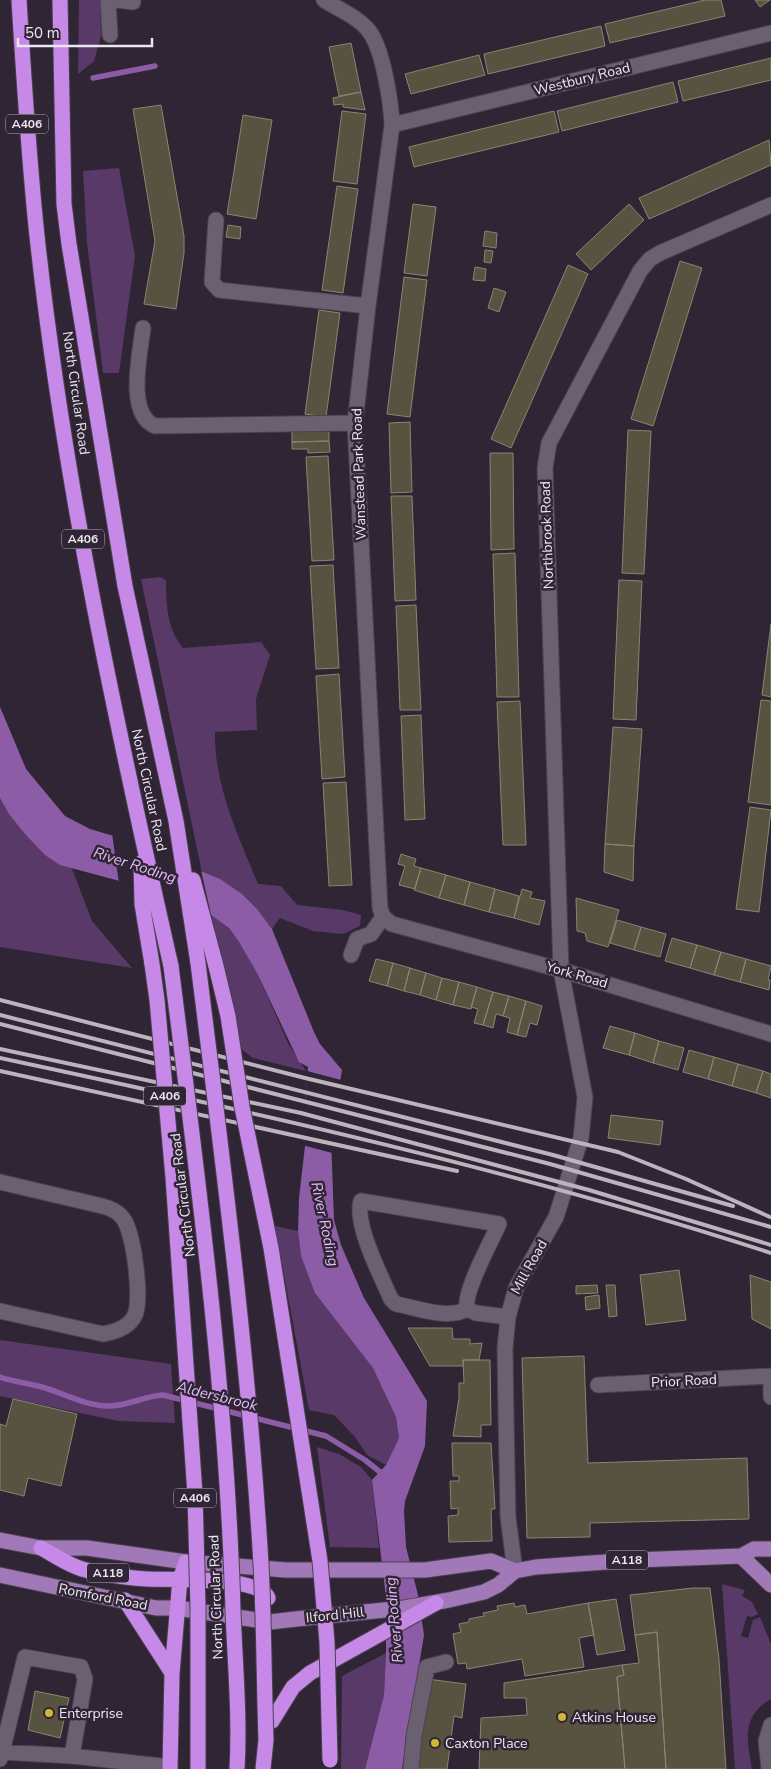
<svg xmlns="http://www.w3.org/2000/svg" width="771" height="1769" font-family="'Nunito Sans',sans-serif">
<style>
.green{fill:#583968}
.water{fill:#8d5ca7}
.pier{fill:#2f2534}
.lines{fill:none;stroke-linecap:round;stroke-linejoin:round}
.stream{stroke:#8d5ca7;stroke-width:5.5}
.building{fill:#575340;stroke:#8a8571}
.minor-casing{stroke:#4a424f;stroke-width:17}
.major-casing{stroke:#4a424f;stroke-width:17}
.highway-casing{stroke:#4a424f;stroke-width:17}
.minor{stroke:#6b6071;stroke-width:15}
.major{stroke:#a279b8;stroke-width:15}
.highway{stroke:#c789e8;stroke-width:15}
.rail{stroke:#bbb4bf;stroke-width:4}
.highway-bridge-casing{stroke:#4a424f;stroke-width:17;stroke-linecap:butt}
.highway-bridge{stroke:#c789e8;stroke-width:15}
.poi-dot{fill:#d1b736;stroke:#2f2534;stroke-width:2}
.labels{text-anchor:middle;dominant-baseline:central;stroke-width:5;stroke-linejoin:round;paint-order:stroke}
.shield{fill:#2f2534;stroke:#b3acb8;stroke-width:1}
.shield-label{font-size:12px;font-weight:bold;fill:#ece6f0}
.street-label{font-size:14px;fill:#ece6f0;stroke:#2f2534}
.poi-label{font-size:14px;fill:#ece6f0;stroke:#2f2534;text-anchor:start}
.water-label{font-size:15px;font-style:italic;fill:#e2bbf8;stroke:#2f2534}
</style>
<rect width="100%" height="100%" fill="#2f2534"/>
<path class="green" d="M79 0H100L101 36 94 61 78 74Z
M119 168 135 256 119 373H103L87 243 83 171Z
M160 577 166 580C166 604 167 629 183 648L261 642 270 655 256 699 257 730 215 732C214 785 238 835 258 884L281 886 297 905 343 910 361 915 360 926 343 934 313 931 280 918 272 929C252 903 233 883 202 873L141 579Z
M0 707 26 769 42 790 92 921 132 968 0 947Z
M211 915 229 928 239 942 258 975 289 1045 306 1071 253 1058 238 1047Z
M275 1226 298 1231 301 1256 347 1333 373 1368 390 1401 396 1417 399 1438 386 1465 367 1455 355 1437 334 1415 309 1410Z
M0 1340 171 1364 175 1423 118 1421 0 1396Z
M317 1447 339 1454 361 1467 372 1480 379 1548 330 1547Z
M722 1584 745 1590 742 1596 752 1602 758 1614 752 1617 747 1616 741 1636 748 1638 753 1620 760 1617 771 1644V1699C741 1716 747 1741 752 1769H735Z
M386 1653 384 1695 365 1769H341L342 1676Z"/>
<path class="water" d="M0 707 26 769 65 816 90 829 117 837 220 879 242 894 257 909 272 929 314 1032 320 1044 342 1070 331 1137 334 1220 341 1245 364 1298 427 1401 425 1446 405 1501 404 1511 406 1547 418 1595 424 1635 402 1769H365L384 1695 386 1653V1598L372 1480 386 1465 399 1438 396 1417 373 1368 315 1293 301 1256 298 1231 299 1198 305 1146 303 1131 308 1067 299 1062 258 975 239 942 229 928 211 915 142 887 60 865 45 855 25 834 9 814 0 798Z"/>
<path class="pier" d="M112 833 201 870 212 919 141 889 119 884Z
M307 1071 345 1081 333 1137 336 1154 302 1145 300 1130 306 1096Z"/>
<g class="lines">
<path class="stream" d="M93 78 155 66
M0 1377C14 1382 28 1383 42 1387 63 1393 86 1406 109 1406 128 1406 144 1396 163 1395L326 1436 365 1460 385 1476"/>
</g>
<path class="building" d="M705 0H721L725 16 610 43 605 24Z
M755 0H770L760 7Z
M601 26 605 46 488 74 484 54Z
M351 43 361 92 339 96 329 47Z
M479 55 485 75 411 94 405 74Z
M771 58V80L683 101 678 81Z
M673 82 678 102 562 131 557 111Z
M361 92 365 110 343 107V104L334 105 333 98Z
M161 105 184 236V253L176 309 144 304 155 241 133 109Z
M342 111 366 114 357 184 333 181Z
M554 111 559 132 414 167 409 147Z
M243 115 272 120 256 219 227 214Z
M769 140 771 165 649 219 639 198Z
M337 186 358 189 343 293 322 290Z
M413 204 436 207 427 276 404 273Z
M629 204 644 220 591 270 576 254Z
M228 225 241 227 240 239 226 237Z
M485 231 497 233 496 248 483 246Z
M485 250 493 251 491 263 484 262Z
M680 261 702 268 653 426 631 419Z
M568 265 588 274 511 448 491 439Z
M475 267 486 269 485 281 473 280Z
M404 277 427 280 410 417 387 414Z
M494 288 506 292 499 312 488 308Z
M319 310 340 313 326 417 305 414Z
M410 422 412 492 391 493 389 423Z
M329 428V441L292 442V432Z
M628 430 651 431 644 574 622 573Z
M329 441 330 452 308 453V449H292V442Z
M490 453H513L514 549 491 550Z
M328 456 334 560 312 561 306 457Z
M391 496H412L416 600 395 601Z
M515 553 519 697H497L493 554Z
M333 565 339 668 316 669 310 566Z
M619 580 642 581 636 720 613 719Z
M416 605 421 710H400L396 606Z
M771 624V697L762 695Z
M339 674 345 777 322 779 316 676Z
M761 700 771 701V805L748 802Z
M520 701 526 845H503L497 702Z
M421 715 425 819 405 820 401 716Z
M613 727 642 729 634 846 605 844Z
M346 782 352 885 329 886 323 783Z
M750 807 771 810 759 912 736 909Z
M605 844 634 846 633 881 604 872Z
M401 854 416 859 414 866 421 868 415 889 399 885 405 866 398 864Z
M421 868 446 875 439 898 414 890Z
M446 875 470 882 464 905 439 898Z
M470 882 495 889 489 912 464 905Z
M495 889 519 896 514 918 489 912Z
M522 889 532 892 530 898 545 901 539 925 514 918Z
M576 898 619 910 608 947 587 941 585 933 577 931Z
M617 920 641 927 634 950 610 943Z
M641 927 666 934 660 957 634 950Z
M672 938 697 945 690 968 665 961Z
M697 945 721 952 714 975 690 968Z
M721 952 746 959 740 982 714 975Z
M376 959 393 963 387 986 369 981Z
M746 959 771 966 768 980H770L769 990 740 982Z
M393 963 410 968 404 991 387 986Z
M410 968 426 973 420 995 404 991Z
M426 973 442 978 436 1000 420 995Z
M442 978 459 982 453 1005 436 1000Z
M459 982 477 987 471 1009 453 1005Z
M477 987 493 992 483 1025 474 1023 478 1009 471 1007Z
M493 992 509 996 503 1016 496 1014 493 1028 483 1025Z
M509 996 526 1001 517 1035 507 1032 510 1018 503 1016Z
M526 1001 542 1006 537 1025 530 1023 526 1037 517 1035Z
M610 1026 635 1033 629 1055 603 1048Z
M635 1033 659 1041 653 1063 629 1055Z
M659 1041 684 1048 678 1070 653 1063Z
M689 1050 714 1057 708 1079 683 1072Z
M714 1057 738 1064 732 1086 708 1079Z
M738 1064 763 1071 756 1093 732 1086Z
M763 1071 771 1074V1098L756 1093Z
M611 1115 663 1121 660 1145 608 1138Z
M679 1270 686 1320 646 1325 640 1275Z
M750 1275 771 1282V1329L752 1319Z
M597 1285 598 1293 576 1294V1286Z
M606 1285H615L617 1316 609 1317Z
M599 1295 600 1308 586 1310 585 1297Z
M408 1328H452L453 1339H470V1344L482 1343 479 1360H463V1366H430Z
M584 1356 588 1463 747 1458 749 1519 590 1523V1537L527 1538 522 1358Z
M463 1360H490L491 1425H481V1437L453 1436 459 1398V1383H464Z
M13 1399 77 1414 61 1486 28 1478 24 1496 0 1490V1424L6 1426Z
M452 1443H491L495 1509H491L492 1541 449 1542 448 1516 458 1515V1508L451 1509 450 1481H459V1476H453Z
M693 1588H710L719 1659 726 1769H666L657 1632 635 1635 630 1595Z
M616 1599 625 1650 597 1655 588 1603Z
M514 1603 515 1607 525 1605 527 1614 588 1603 594 1635 579 1638 584 1667 525 1676 522 1659 467 1669 466 1663 458 1664 453 1634 461 1632 459 1624 469 1622V1619L484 1616 483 1613 498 1610 497 1606Z
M657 1632 666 1769H625L617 1677 624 1675 622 1665 639 1663 635 1635Z
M622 1665 624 1675 617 1677 625 1769H479L481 1718 527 1715 526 1698H504V1683Z
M427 1679 466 1684 462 1718 454 1716 447 1769H416Z
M35 1691 69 1698 60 1738 28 1730Z"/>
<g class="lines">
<g class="minor-casing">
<path id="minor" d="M108 0 110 35
M117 0 133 2
M324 0C338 9 358 17 369 31 383 49 391 102 392 125L368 306 355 423 380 908 383 917 392 924 561 970 771 1034
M392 125 771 33
M216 220 212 282 219 290 368 306
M143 328C140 354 126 414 155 426L355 423
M351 955 357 939 371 934 383 917
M0 1182 102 1206C110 1208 117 1211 122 1217 134 1230 142 1299 135 1315 129 1328 115 1332 103 1334L0 1311
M361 1201 499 1224C491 1242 463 1292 467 1309 448 1320 418 1308 396 1304L391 1299C381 1276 354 1224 361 1201Z
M467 1309 476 1313 508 1317
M771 1377V1397
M598 1385 771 1376
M515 1571 508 1517 506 1415 505 1348 508 1317 516 1288 556 1217 581 1138 585 1097 561 970 545 468 549 443 640 271 650 259 660 253 771 205
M2 1752 25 1657 81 1667 85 1679 72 1756
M0 1759 2 1752 72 1756 170 1767
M411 1769 414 1736 427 1667 446 1662
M769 1769 766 1741 771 1725"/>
</g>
<g class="major-casing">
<path id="major" d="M0 1540 41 1548H87L186 1562 286 1570H425L491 1561 515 1571
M741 1556 771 1585
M0 1575 156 1608H177L270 1622 296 1619 404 1608 449 1600 484 1592 498 1585 515 1571 536 1567 634 1560 741 1556 754 1549H771"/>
</g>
<g class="highway-casing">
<path id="highway" d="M19 0C24 82 29 164 38 245 65 488 117 728 171 966
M60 0 64 204 69 244 125 586 176 821 198 963
M141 863 142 904 152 964
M193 880 216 966
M41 1548C54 1555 68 1565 82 1569 100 1574 129 1578 147 1579 169 1580 260 1576 268 1598
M125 1600 172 1673
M272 1721 293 1687 310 1673 436 1603
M170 1769 172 1673 180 1579 186 1562"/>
</g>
<use href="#minor" class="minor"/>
<use href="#major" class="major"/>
<use href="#highway" class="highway"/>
<path class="rail" d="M0 1000 305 1078 618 1152 686 1179 770 1217
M0 1015 553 1155 733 1206
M0 1024 550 1164 771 1227
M0 1049 301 1113 589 1190 771 1245
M0 1058C259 1113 519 1171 771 1253
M0 1071 457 1171"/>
<g class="highway-bridge-casing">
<path id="highway-bridge" d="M198 963C223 1163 249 1363 261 1564 264 1623 264 1682 266 1740L263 1769
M152 964 157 1000 173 1177 195 1494 198 1607V1769
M171 966C198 1180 227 1395 233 1611 235 1663 240 1717 237 1769
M216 966 228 1016 242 1107 271 1248 320 1561 327 1642 330 1760"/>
</g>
<use href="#highway-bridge" class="highway-bridge"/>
</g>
<g class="poi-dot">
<circle cx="49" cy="1713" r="5"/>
<circle cx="562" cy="1717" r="5"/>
<circle cx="435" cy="1743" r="5"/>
</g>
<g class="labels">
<g class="shield">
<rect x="6" y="114.5" width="42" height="19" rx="4"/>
<rect x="62" y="529.5" width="42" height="19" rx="4"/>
<rect x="144" y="1086.5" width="42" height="19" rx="4"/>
<rect x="174" y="1488.5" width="42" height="19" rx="4"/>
<rect x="606" y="1550.5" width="42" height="19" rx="4"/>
<rect x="87" y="1563.5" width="42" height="19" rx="4"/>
</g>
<g class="shield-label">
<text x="27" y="124">A406</text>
<text x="83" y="539">A406</text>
<text x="165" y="1096">A406</text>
<text x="195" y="1498">A406</text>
<text x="627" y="1560">A118</text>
<text x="108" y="1573">A118</text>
</g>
<g class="street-label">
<text transform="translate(582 79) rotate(-14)">Westbury Road</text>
<text transform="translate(76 393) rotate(82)">North Circular Road</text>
<text transform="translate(359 474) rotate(-92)">Wanstead Park Road</text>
<text transform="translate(547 535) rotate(-92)">Northbrook Road</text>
<text transform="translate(149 790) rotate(78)">North Circular Road</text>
<text transform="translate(577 975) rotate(16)">York Road</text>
<text transform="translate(183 1195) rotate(-97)">North Circular Road</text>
<text transform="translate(529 1267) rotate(-61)">Mill Road</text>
<text transform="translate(684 1381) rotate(-3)">Prior Road</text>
<text transform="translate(103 1597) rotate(11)">Romford Road</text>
<text transform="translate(216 1597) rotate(-92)">North Circular Road</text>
<text transform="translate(335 1615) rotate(-6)">Ilford Hill</text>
</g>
<g class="poi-label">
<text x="59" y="1713">Enterprise</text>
<text x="572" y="1717">Atkins House</text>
<text x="445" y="1743">Caxton Place</text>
</g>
<g class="water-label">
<text transform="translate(135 865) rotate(18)">River Roding</text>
<text transform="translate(325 1224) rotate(78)">River Roding</text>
<text transform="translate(217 1396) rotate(14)">Aldersbrook</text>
<text transform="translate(394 1620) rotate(-95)">River Roding</text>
</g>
</g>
<path d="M18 38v8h134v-8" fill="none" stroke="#ece6f0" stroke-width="2.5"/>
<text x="25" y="38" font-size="15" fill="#ece6f0" stroke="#2f2534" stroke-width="4" paint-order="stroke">50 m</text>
</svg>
